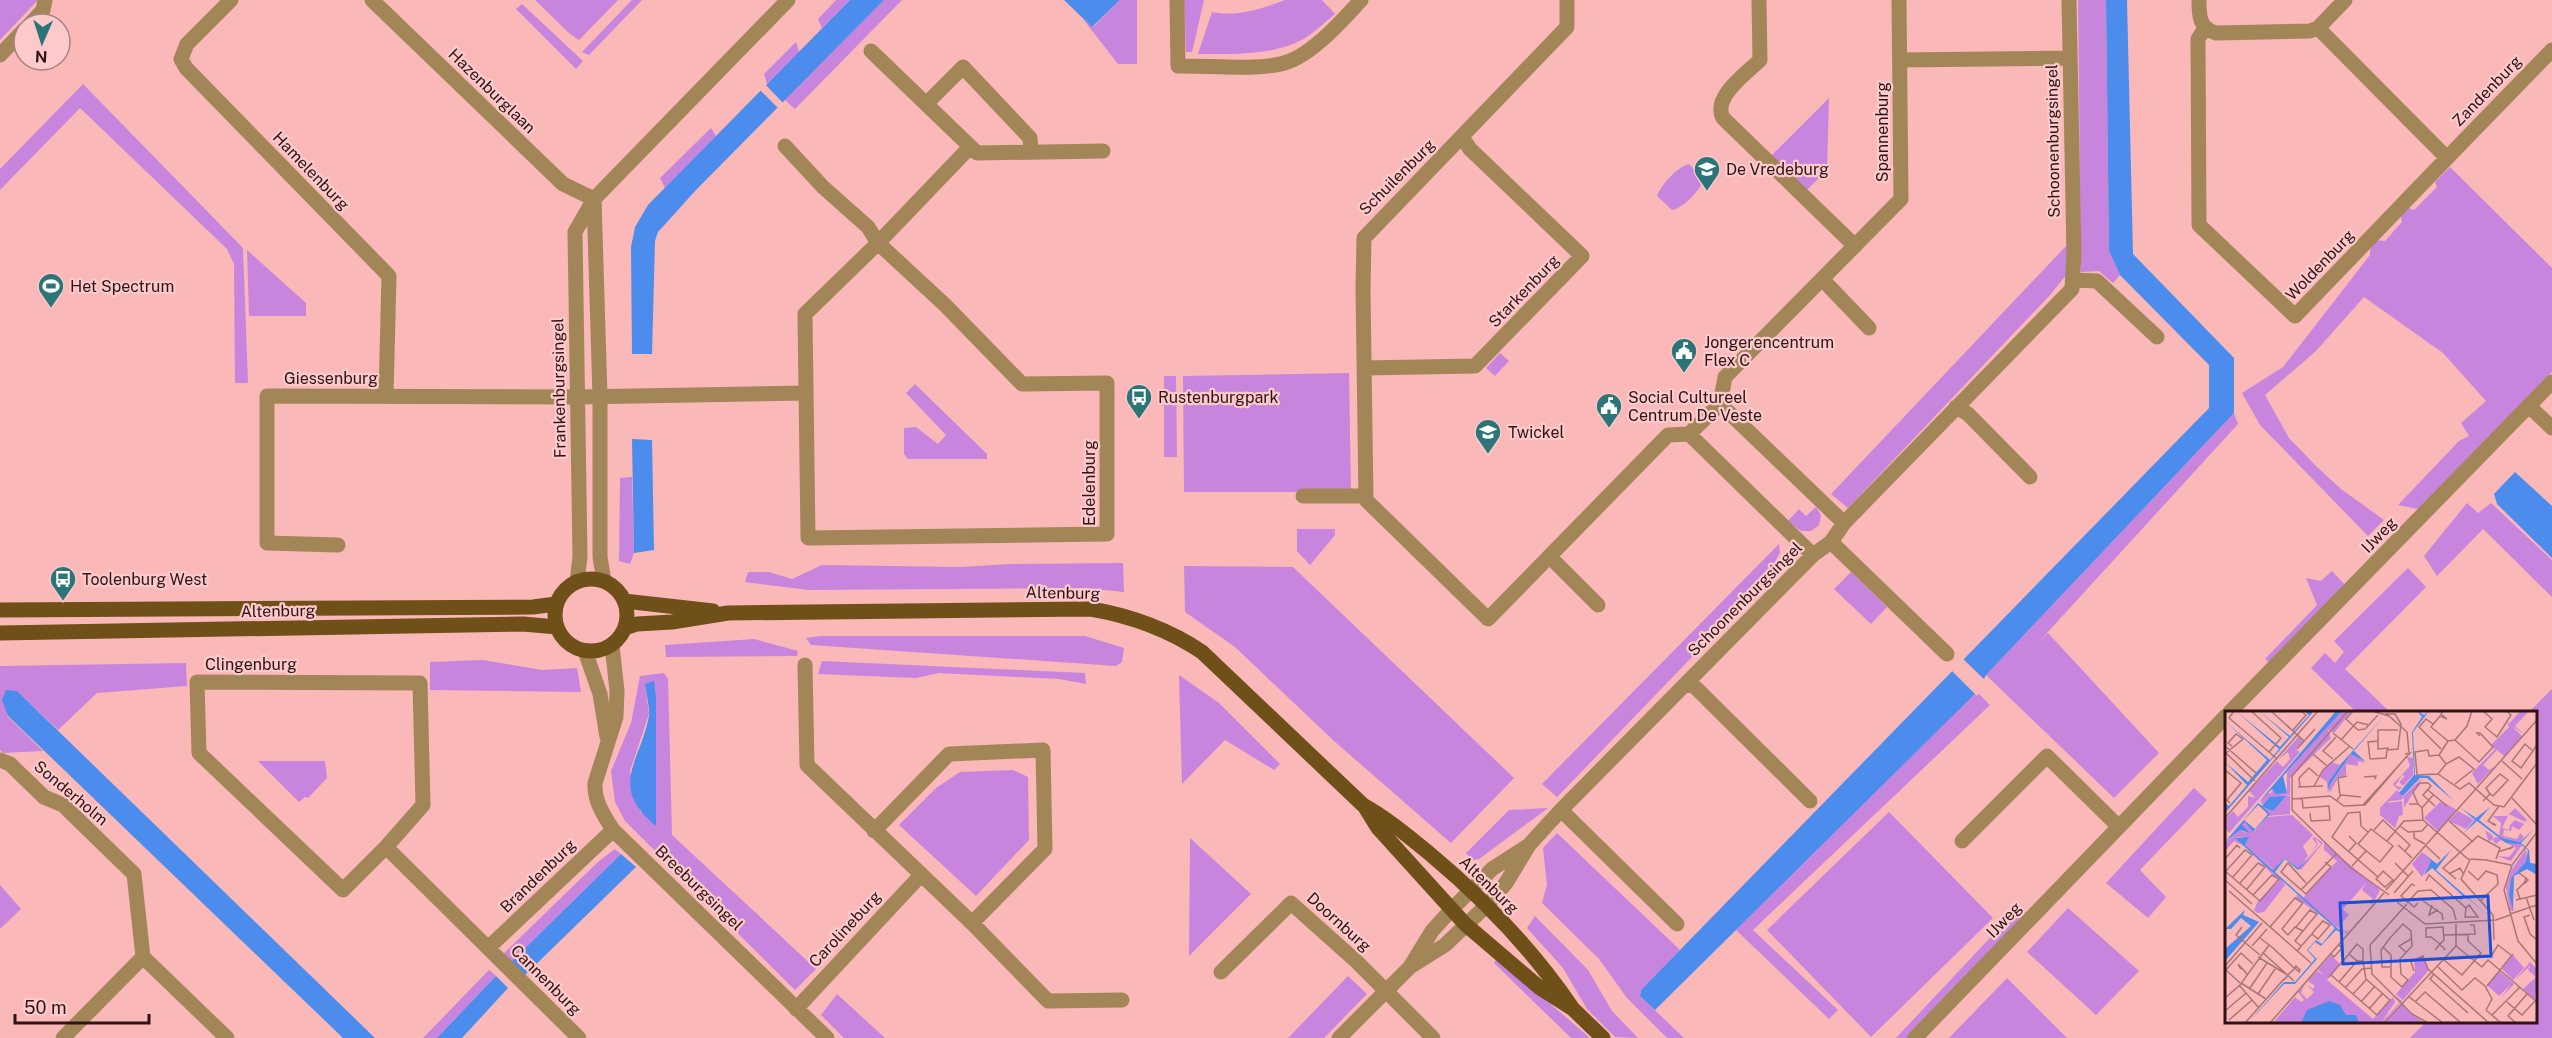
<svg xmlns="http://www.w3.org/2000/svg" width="2552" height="1038" font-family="'Public Sans',sans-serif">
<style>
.green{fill:#c885dd;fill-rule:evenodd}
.water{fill:#4b8ced}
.pier{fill:#fab8b9}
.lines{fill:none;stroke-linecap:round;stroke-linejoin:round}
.minor{stroke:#a38658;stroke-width:15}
.major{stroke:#6f5018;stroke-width:15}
.labels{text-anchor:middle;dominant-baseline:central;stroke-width:4.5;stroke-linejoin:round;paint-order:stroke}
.street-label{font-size:16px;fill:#301315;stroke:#fdcacb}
.poi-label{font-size:16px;fill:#301315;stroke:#fdcacb;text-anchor:start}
.inset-road{fill:none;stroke:#a97677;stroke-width:1.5}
.view{fill:#1d4ed8;fill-opacity:0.15;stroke:#1d4ed8;stroke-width:3}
.inset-edge{fill:none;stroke:#301315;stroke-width:3}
</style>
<rect width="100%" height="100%" fill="#fab8b9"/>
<path class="green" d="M0 0H38L0 40Z
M535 0H618L579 40 570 34Z
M632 0H642L589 55 582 52Z
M836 0H850L822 28 818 19Z
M884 0H902L795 109 785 100Z
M1120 0H1137V64H1118L1083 19 1093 27Z
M1184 0H1204L1192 52H1186Z
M1285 0H1322L1335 14C1325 22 1316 31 1305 38 1275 56 1232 54 1198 54L1212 12C1238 17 1261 9 1285 0Z
M2078 0H2106L2109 251 2120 275 2113 283 2099 271 2081 272Z
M522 4 583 61 576 69 516 9Z
M796 42 799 52 767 84 764 74Z
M83 84 243 248 248 383H235L234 264 227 249 80 108 0 190V169Z
M1829 98 1827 170 1802 195 1767 160Z
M711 128 716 136 665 188 660 178Z
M1689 164 1704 179C1700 190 1684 208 1672 210L1657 196C1661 185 1677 167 1689 164Z
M2450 167 2552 268V372L2418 509 2398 505 2459 441 2469 436 2461 423 2486 401 2443 353 2364 297 2316 351 2265 395 2289 438 2317 467 2341 489 2384 520 2368 536 2260 425 2242 393 2283 367 2370 255V250L2376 240 2385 241 2402 222 2401 216 2409 208 2414 210 2437 187 2435 182Z
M2067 245V274L2050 295 1848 508 1831 494Z
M247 250 306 303V316H249Z
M1500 353 1509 361 1495 376 1486 368Z
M1349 373 1351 492H1184L1183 376Z
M1164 376H1176L1177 457H1164Z
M915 384 987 454V459H908L904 454V428L916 427 938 444 946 435 906 393Z
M2234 413 2238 424 2036 645 2048 633 2159 753 2114 798 1986 675Z
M632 477 634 553 630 564 619 561 620 478Z
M2467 503 2478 513 2491 503 2552 560V597L2483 529 2437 576 2424 556Z
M1816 507 1821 515 1819 525 1811 531H1801L1788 521 1799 509 1806 516Z
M1297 529H1335V535L1310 565 1297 551Z
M1779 544 1780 552 1766 580 1563 791 1557 797 1542 784Z
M1123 563 1124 592 1083 588 809 590 745 582 748 572H769L792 579 822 565 960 567 1011 564Z
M1184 566 1293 567 1514 778 1451 843 1334 741 1235 647 1185 612Z
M2408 568 2426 587 2345 669 2390 712H2356L2311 668 2325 653 2335 663 2344 652 2334 641Z
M2332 571 2348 588 2273 665 2265 659 2317 605 2306 578 2321 581Z
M1851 572 1887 607 1871 624 1834 589Z
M820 636H1085L1124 648 1122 662 1116 666 811 645 806 638Z
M754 639 798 651 797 656 666 657 665 645Z
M483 660 542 670 577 668 581 692 430 690V662Z
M822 661 1085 673 1086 684 1059 679 939 673 916 678 818 674Z
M186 663 187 686 97 693 58 730 17 691 7 716 43 751 3 753 0 750V666Z
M664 673 668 679 672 835 816 969 795 990 625 821 615 802 611 771 631 723 640 676ZM654 682 641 814 630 771 649 714 645 684Z
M1179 675 1219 703 1280 764 1274 770 1225 740 1182 784Z
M2552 689V1038H2410L2426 1022H2536V712H2529Z
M1977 692 1990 705 1753 930 1838 1010 1829 1019 1736 930Z
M258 761H325L327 778 308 798 305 797 299 802Z
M1013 770 1028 777 1029 840 976 896 899 825 936 788 960 772Z
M2194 788 2207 800 2140 870 2166 897 2148 918 2106 883Z
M1548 808 1479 859 1472 860 1466 853 1509 810Z
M1889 812 1993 918 1871 1037 1767 930Z
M1557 833 1680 950 1641 990 1640 996 1684 1038H1667L1627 998 1599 959 1542 903 1547 885 1543 848Z
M1190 838 1251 894 1189 956Z
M615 849 621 854 511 962 504 953 599 861Z
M0 885 21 909 0 929Z
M2068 908 2139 971 2096 1015 2027 952Z
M2017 909 2033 914 1912 1038H1896Z
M1535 916 1588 970 1612 1011 1638 1038 1615 1037 1587 1009 1563 968 1527 928Z
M1497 958 1590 1038H1571L1494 963Z
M489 970 496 976 437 1038H423Z
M1348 976 1367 994 1324 1038H1288Z
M2007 978 2067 1038H1949Z
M837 994 885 1038H844L821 1015Z"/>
<path class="water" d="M850 0H884L696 190 658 232 655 241 652 354H632L631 247 635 227 648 205Z
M1064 0H1120L1092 27Z
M2106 0H2127L2133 254 2234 358V413L1986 675 1977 692 1655 1010 1640 996 1641 990 2209 408V365L2120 275 2109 251Z
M632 439 652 440 654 550 634 553Z
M2515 472 2552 506V558L2497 504 2494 494Z
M654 681 656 698V826C608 786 640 763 649 716 650 707 646 694 645 684Z
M6 690 17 691 375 1038H343L8 716 2 700Z
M621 854 636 867 525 975 511 962Z
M496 976 508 988 462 1038H437Z"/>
<path class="pier" d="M764 83 785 105 780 110 759 89Z
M1961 657 1986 681 1977 696 1950 669Z"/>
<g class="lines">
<path class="minor" d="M231 0 187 44 181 59 186 68 389 276 386 396
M372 0 563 184 594 199
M1177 0 1178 66C1208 65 1264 72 1290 61 1315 51 1343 20 1361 0
M1567 0V27L1364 238 1363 288 1366 500 1488 619 1668 435 1689 434 1720 404
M1759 0 1760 60C1746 74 1712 97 1723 118L1855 246
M2199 0C2199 16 2199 28 2216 33L2310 31 2318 28 2345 0
M30 24 43 10 45 0
M2205 28 2198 39 2199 225 2295 316 2447 158 2318 28
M871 51 977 153 1103 151
M0 55 24 30
M1900 60 2069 58
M926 104 963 67 1030 138 1031 151
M785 146 823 187 868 227 878 243 945 305 1022 384 1107 383V534L808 538 805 314 878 243 970 147
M2447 158 2552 50
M594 199 600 396V557L604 581
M1822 279 1869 328
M2074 280 2097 281 2157 337
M1364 368 1475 366 1582 256 1470 149 1462 137
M1720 404 1725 377 1901 199 1899 0
M1720 404 1844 523
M2529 406 2552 428
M1956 407 1968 414 2030 477
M1689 434 1813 555
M1303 496H1366
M1831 542 1947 654
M338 545 267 543V396L577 397 806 393
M1550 557 1598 605
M577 582 580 557 575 232 594 199 788 0
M612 645 617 691 616 717 595 783C594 801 603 814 613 830L827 1038
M585 651 600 694 607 737
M805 665 807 765 972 923 1048 1001 1122 1000
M1687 683 1696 688 1810 801
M2230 712 2552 382
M0 760 10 764 44 797 63 805 134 874 143 957 227 1038
M1561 810 1677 924
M874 831 949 754 1043 750 1045 849 972 923
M1962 841 2047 756 2119 827
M386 847 343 890 199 753 197 682 420 683 423 805 386 847 579 1038
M488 948 613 830
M1410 967 1445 945 1487 905 1506 883 1529 845 1561 810 1813 555 1831 542 1844 523 2072 289 2074 254 2069 0
M1221 972 1291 903 1356 961 1433 1038
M796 1009 921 875
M63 1038 143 957
M1339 1038 1410 967 1432 931 1451 910 1492 869 1526 847
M1915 1038 2226 716"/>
<path class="major" d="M555 615a36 36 0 1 1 72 0a36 36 0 1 1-72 0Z
M624 601 713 611
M0 610 533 607 556 604
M625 628 637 624 672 622 728 613 1091 609C1131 616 1168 629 1202 652L1363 805C1388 819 1408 836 1430 854 1484 899 1533 950 1573 1009
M0 633 523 624 557 627
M1365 807 1378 828 1465 924 1540 988 1573 1009 1603 1038"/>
</g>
<defs>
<g id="school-pin" transform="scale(1.35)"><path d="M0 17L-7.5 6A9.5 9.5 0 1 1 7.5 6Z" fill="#2b7578" stroke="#fdcacb"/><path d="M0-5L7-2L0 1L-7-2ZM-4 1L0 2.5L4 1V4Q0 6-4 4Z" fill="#fff"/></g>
<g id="stadium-pin" transform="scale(1.35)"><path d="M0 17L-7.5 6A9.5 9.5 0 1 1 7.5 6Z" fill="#2b7578" stroke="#fdcacb"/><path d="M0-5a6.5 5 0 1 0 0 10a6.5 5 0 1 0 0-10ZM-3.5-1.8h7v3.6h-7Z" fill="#fff"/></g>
<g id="civic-pin" transform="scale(1.35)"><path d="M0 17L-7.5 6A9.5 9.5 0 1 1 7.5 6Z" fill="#2b7578" stroke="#fdcacb"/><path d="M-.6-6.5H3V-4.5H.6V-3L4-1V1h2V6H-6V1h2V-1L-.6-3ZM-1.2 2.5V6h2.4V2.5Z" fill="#fff"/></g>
<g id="bus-pin" transform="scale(1.35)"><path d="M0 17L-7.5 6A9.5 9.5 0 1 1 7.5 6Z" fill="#2b7578" stroke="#fdcacb"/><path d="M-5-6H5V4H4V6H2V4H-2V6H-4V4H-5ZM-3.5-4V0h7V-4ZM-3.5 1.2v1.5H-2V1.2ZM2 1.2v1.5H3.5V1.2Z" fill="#fff"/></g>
</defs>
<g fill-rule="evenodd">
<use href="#school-pin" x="1707" y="169"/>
<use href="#stadium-pin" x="51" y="286"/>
<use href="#civic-pin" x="1684" y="351"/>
<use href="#bus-pin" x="1139" y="397"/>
<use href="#civic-pin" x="1609" y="406"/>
<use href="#school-pin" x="1488" y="432"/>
<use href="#bus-pin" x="63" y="579"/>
</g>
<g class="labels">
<g class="street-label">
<text transform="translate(492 91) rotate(44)">Hazenburglaan</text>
<text transform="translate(2487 91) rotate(-46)">Zandenburg</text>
<text transform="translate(1882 132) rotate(-90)">Spannenburg</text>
<text transform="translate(2053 141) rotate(-91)">Schoonenburgsingel</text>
<text transform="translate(311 171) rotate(46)">Hamelenburg</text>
<text transform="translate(1397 177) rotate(-45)">Schuilenburg</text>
<text transform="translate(2320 265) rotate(-46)">Woldenburg</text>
<text transform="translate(1524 291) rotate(-46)">Starkenburg</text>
<text x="331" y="378">Giessenburg</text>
<text transform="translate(559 388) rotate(-91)">Frankenburgsingel</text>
<text transform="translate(1089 483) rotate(-90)">Edelenburg</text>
<text transform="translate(2379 535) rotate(-46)">IJweg</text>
<text transform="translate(1063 593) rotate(1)">Altenburg</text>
<text transform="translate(1745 599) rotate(-45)">Schoonenburgsingel</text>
<text transform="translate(278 611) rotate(-1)">Altenburg</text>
<text x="251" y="664">Clingenburg</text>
<text transform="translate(71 793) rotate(40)">Sonderholm</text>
<text transform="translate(538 876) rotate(-44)">Brandenburg</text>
<text transform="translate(1489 885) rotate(44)">Altenburg</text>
<text transform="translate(699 888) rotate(44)">Breeburgsingel</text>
<text transform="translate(2004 920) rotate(-46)">IJweg</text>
<text transform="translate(1339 922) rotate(42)">Doornburg</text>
<text transform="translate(845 929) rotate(-47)">Carolineburg</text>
<text transform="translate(546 980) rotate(45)">Cannenburg</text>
</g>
<g class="poi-label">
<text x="1726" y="169">De Vredeburg</text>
<text x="70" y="286">Het Spectrum</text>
<text x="1704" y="342">Jongerencentrum<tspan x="1704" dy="18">Flex C</tspan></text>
<text x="1158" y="397">Rustenburgpark</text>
<text x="1628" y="397">Social Cultureel<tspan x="1628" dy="18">Centrum De Veste</tspan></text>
<text x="1508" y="432">Twickel</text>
<text x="82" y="579">Toolenburg West</text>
</g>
</g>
<g transform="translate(2225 711)">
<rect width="312" height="312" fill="#fab8b9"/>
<path d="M117 0H127L109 22 103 19 106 27 65 67V84L46 83 47 78 50 82H62V61ZM295 0H304L290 15 299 23 287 15 297 25 279 45 272 39 258 54 264 59 270 55 250 76 253 73 247 62 270 38 266 34 284 16 281 10 284 13ZM73 26 78 30 71 39 75 41 4 122 0 116 4 112 0 115V109L8 100 13 106 23 96V85L31 87 24 80 52 50 58 56 65 48 63 41 53 49ZM129 42 140 52 133 50V55L121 53V64L113 67 105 81V75L126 43ZM182 46 188 47V64L178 75 174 71 180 65 177 64 170 75 177 76 174 79 169 75 168 73 185 55ZM106 51 115 54 104 72 103 84 102 71 94 65ZM197 67 179 97V86L176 89 165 90 162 92 177 90 178 104 174 105 170 117 155 104V97L172 79 178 86ZM43 82 65 85V103L43 105 38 96 48 100 55 89H43L37 94 36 89ZM216 90 232 99 213 120 199 107ZM290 97 302 109 300 111 284 103 277 117 284 119 285 114 290 109 299 113 294 119 287 115 286 120 279 119 278 125 292 128 294 122 293 129 295 122 299 126 295 131 274 126 276 112 268 105H282ZM233 100 249 109 241 118 224 110ZM67 104 88 124 78 135 83 145 74 157 96 133 90 127 93 134 84 144 92 134 87 127 90 126 98 132 76 159 60 147 49 159 20 134 24 126H11L56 168 60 174 39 201 32 202 29 199 33 190 54 170 19 135 9 130 0 140V132L15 119 21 122 16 114 20 111 29 121 42 106ZM260 119 268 125V128L271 126 297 134 286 150 272 145 284 146 291 137 276 129 271 133 267 128 264 131ZM99 132 155 179 147 194 143 191 148 188 137 179 141 172 118 198 124 204 114 215 121 221 123 219 122 223 71 187 72 183 83 192 78 187 112 150 99 139ZM301 138 302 151 286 167 284 184 289 200 285 199 281 176 287 158ZM197 141 206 150 197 166 187 153ZM106 244 115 253 102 269 148 308 168 286 170 291 157 311 175 291 170 284 177 290 158 312H48L70 286 76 291 79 289 73 281 79 275 76 282 82 288 89 281 81 273 88 278 90 275 83 270 92 260 99 264 93 259ZM288 244 299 257 288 269 277 258ZM197 245 204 259 178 289 171 283 190 261 189 248ZM305 251 312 258 310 289 298 278 311 266 303 259 306 254 289 270ZM274 260 289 273 276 287 286 273 274 285 262 274ZM177 291 183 300 199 312H160Z" fill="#c885dd"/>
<path d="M11 0 55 36 64 26 34 0 65 25 84 4 79 0H89L0 102V92L4 95 22 74 0 51 23 71 42 49 0 10 45 49 54 38ZM111 0H117L58 65 62 82 51 83 47 78 33 92 37 95 45 86 61 85 54 93 48 100 38 96 45 103 28 121 20 111 17 114 25 122 15 119 0 131ZM33 94 43 103 30 118 19 109ZM192 0 199 4 204 0 188 21 190 64 204 65 229 90 202 67H195L178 85 174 82 189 64 187 21 197 6ZM159 5 129 40 141 51 126 43 105 74 104 82 103 72 116 53ZM265 96 254 109 277 127 295 131 309 118 296 132 304 139 305 152 312 153V164L302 158 289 165 288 199 284 184 286 167 301 151 303 139 295 133 281 132 252 110 239 122 250 109 236 97 251 107ZM24 126 20 134 48 159 60 147 73 157 85 146 73 159 60 148 50 161 120 224 111 219 96 235 90 231 83 239 92 248 70 273H59L23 312 59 271H70L90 248 82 239 91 229 97 233 110 217 10 127ZM227 138 211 159 264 205 240 185 235 190 237 184 207 157 199 164 206 150 198 142 212 153ZM20 199 18 204 34 211 0 250V238L26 215 16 207 6 218H0ZM104 290 115 294 121 304H131L134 312H76L82 299Z" fill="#4b8ced" fill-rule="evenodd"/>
<path class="inset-road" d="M9 0 4 7 51 47M26 0 56 27 44 41M46 0 79 30M123 0 67 65V99L125 156 164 184M128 0 121 8 133 19 140 18 153 4M147 0 164 5 182 21 184 41M218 0 216 3 222 8 215 5 206 16 223 30M258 0 267 8 260 16 272 26 286 4 282 0M208 13 201 8 194 16 216 38M68 19 81 4 76 0M108 22 128 38M116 29 132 11 144 14M230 29 254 51 268 36 255 22H252L255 25M0 35 31 62M164 37 153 38V19H173M72 38 90 18M307 39 300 33 287 50 296 57 312 34M1 42 18 28 11 23 3 32 7 35M1 42 30 70M88 43 102 55M214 44 223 30 230 29 242 15 247 0M108 48 98 40 111 26M145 48 161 47 162 39 173 38 176 13 170 3H160M145 48 143 31 153 30M277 50 297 68M221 53 234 46 249 58 230 73M0 59 16 72 2 89 5 92M213 63 235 78 244 72 269 94 279 96 312 52M213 63 192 64 190 41 203 39 204 45 214 44M213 63 221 53 214 44M139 66 151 65 150 68V65M89 75 98 59 124 36M73 76 98 75M75 76 74 67 84 57 93 65M203 79 222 95M115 85 113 67 122 65M77 87 78 97 104 95 105 109 86 110 85 102M287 87 312 114M67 88 105 85 119 95 140 94 182 45M112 89 116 84 136 86M258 90 265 83 261 77 275 63 283 69 268 85 265 83M184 93H193L197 97 198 109M193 93 188 81 195 72H203L206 75 198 84 210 95M138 94 185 42 180 43M197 97 209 83M0 107 93 0M224 110 248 131M267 113 271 114 263 110 274 95M175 115 183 121 197 120 203 113M146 118 168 135 155 151 133 133ZM149 119 158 109 185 134 180 140M189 120V127L200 133M143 121 136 115 135 101 123 102 107 126 153 166 151 168 160 176 168 169 158 160 153 166M312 121 287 154 279 179 293 230 312 253M162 130 179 110 198 109 243 148 263 149M173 134 187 147M201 135 215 148M123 141 131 132 124 125M273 141 288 136 284 138M0 148 12 134 15 137M245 149 236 168 268 204 269 229M261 149 286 154M170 152 183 165M127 155 141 140M0 160 35 190 54 168 47 164 28 184M1 160 20 139 27 144 8 166M243 160 253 169 261 160 272 164 273 173 255 190M294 162 301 167 303 169 299 173 301 167M224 163 235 157 239 164M231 168 218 157 253 125 275 137 271 148M0 169 27 193M201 170 204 164 241 197 240 206H253L244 194 241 197M15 172 33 152 40 156 22 178M81 172 63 152 56 161 81 183 106 156 100 151M190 175 187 173 176 185 189 196 193 192M76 179 111 143M161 179 312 9M4 180 21 195M169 182 188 160M301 186 309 209M295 188 292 179 299 172M291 189 312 184M198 190 217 203 218 209M172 191 200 213 271 209 285 204M182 192 193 180 206 179 228 198 231 209M182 193 145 234 147 263 187 303 203 312M20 194 86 252M207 194 204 204 213 199M285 203 312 194M305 204 299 206 305 223 312 229M17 216 11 224 35 244M45 216 70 187 78 192 57 218 63 224M63 224 70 216 78 220 92 203 85 199 71 216M219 224 250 223 249 214H245M27 235 42 218M76 235 70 230 78 220M231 235 257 256 263 249 312 291M158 236 166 244V266L177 276 183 269 176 263 175 248 187 235 186 220 178 213 165 227M210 239 215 233 219 229 218 216 201 217V226H206L215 233V234L218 236 220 239M72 240 85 225 87 223 89 220 98 210 105 214 93 228 87 223M37 241 69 270M181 241 174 235 186 228M106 243 109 246 117 237 114 234M33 246 61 263M265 247 273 234 286 244M219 249 237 264 256 242 243 230V223M132 250 124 243 132 233 138 238V250M0 255 37 212M165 256H157L156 239 165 227M213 256 237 279 250 267 260 275 267 288 261 299M16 258 13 253 22 263M1 259 15 272M0 260 16 242 28 253M189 260 186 251 198 245 203 258 264 312M209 263 205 268 243 302M106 264 152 304 165 289 141 268M104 266 124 243M114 271 132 250H138L141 269 128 283M16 272 41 288M14 274 34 297M262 275 288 243M25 277 42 252M120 277 137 258 146 257M33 283 50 258M183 285 218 312M0 287 15 274 44 234M136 291 150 275M190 291 200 281 235 311M282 291 297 304 310 290M144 298 158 282M261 299 276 312M0 300 21 282M267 304 295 276M4 309 27 289M20 312 59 268H60L63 264 70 257 71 255 75 259 74 261 70 257 68 256 65 253 48 237 35 227M45 312 159 182M159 312 231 235V213M291 312 283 305 302 283"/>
<path class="view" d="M263 185 266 245 118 253 115 192Z"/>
<rect width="312" height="312" class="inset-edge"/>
</g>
<g transform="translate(42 42) rotate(183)"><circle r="28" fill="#fdcacb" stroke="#ab8182" stroke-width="1.5"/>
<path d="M0-4.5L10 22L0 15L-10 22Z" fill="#2b7578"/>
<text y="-9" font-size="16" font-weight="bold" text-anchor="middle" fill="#301315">N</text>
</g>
<path d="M15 1014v9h134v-9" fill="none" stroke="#301315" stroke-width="3"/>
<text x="24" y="1014" font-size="18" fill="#301315" stroke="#fdcacb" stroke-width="4.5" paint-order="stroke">50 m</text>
</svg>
